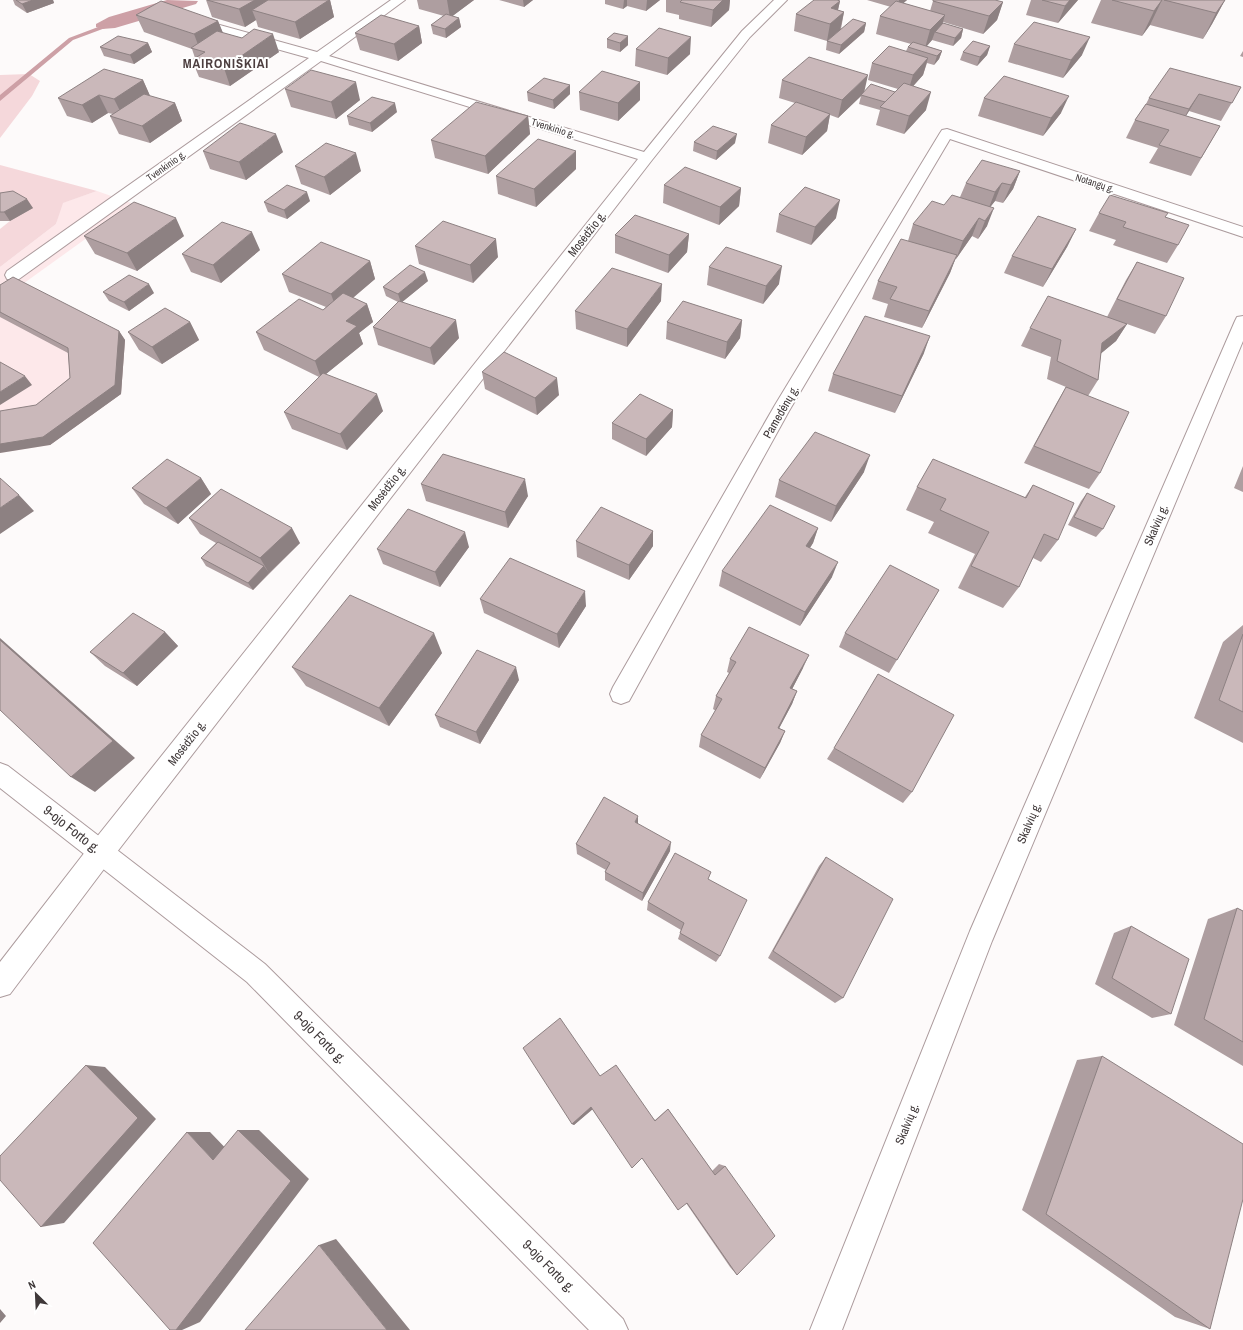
<svg xmlns="http://www.w3.org/2000/svg" width="1243" height="1330" font-family="'Archivo Narrow',sans-serif">
<style>
.built{fill:#fde8ea}
.green{fill:#f5d8db}
.water{fill:#cda0a6}
.lines{fill:none;stroke-linecap:round;stroke-linejoin:round}
.stream{fill:#cda0a6;fill-rule:evenodd}
.minor-casing{stroke:#ac9b9d;stroke-width:2}
.tertiary-casing{stroke:#ac9b9d;stroke-width:2}
.minor{fill:#fff;fill-rule:evenodd}
.tertiary{fill:#fff;fill-rule:evenodd}
.wall{fill:#ae9ea0}
.shaded-wall{fill:#8d8182}
.building{fill:#cab8ba;stroke:#8d8182}
.labels{text-anchor:middle;dominant-baseline:central;stroke-width:4;stroke-linejoin:round;paint-order:stroke}
.far-street-label{font-size:10px;fill:#3f3839;stroke:#fff}
.street-label{font-size:12px;fill:#3f3839;stroke:#fff}
.far-district-label{font-size:13px;font-weight:bold;letter-spacing:1px;fill:#4c3e3f;stroke:#fff}
.near-street-label{font-size:14px;fill:#3f3839;stroke:#fff}
</style>
<rect width="100%" height="100%" fill="#fdfafa"/>
<path class="built" d="M97 191 134 204 20 286 125 340 121 394 50 445 0 453V267L56 224 62 203Z"/>
<path class="green" d="M29 74 40 81 32 96 0 138V75Z
M0 165 97 191 63 203 56 224 0 267V229L10 221 32 208 0 203Z"/>
<path class="water" d="M167 0 198 1 196 4 115 28 102 29 96 27V24L109 17Z"/>
<g class="lines">
<path class="stream" d="M114 21 117 23 116 24 73 40 0 101V95L69 38Z"/>
<g class="minor-casing">
<path id="minor" d="M391 0H405L329 56 644 152 742 31 774 0H787L750 37 652 160 110 861 10 994 0 997V962L92 843 638 159 321 61 19 279 13 280 7 279 5 275 7 271 309 58 190 25 188 22 190 19H198L317 52Z
M947 129 1243 227V237L950 139 789 411 629 701 621 704 613 701 610 694 613 687 775 405 940 133 942 130Z
M1243 316V341L992 941 842 1330H810L970 931 1235 321 1237 317Z"/>
</g>
<g class="tertiary-casing">
<path id="tertiary" d="M0 763 8 766 265 964 623 1319 628 1330H589L247 982 0 788Z"/>
</g>
<use href="#minor" class="minor"/>
<use href="#tertiary" class="tertiary"/>
</g>
<path class="wall" d="M13 0H53L54 3 27 13 15 5Z
M206 0H330L334 17 300 39 258 27 256 20 245 27 212 17Z
M417 0H474L452 16 459 18 461 27 446 38 433 34 431 25 444 16 419 9Z
M499 0H533L524 7Z
M605 0H660L646 11 627 6 623 9 605 4Z
M666 0H730L729 10 711 27 679 19V15L666 12Z
M867 0H907L903 3 930 11 933 1 1003 2 997 20 983 34 943 22V23L963 29 961 38 953 46 932 40 927 46 942 51 939 59 934 65 927 63 923 75 913 86 926 110 904 134 876 125 880 110 859 104 861 96 838 118 830 115 827 131 802 155 768 143 771 125 795 103 779 98 782 80 864 92H895L898 89 868 80 872 63 906 51 908 47 911 44 876 34 880 16 891 7Z
M1031 0H1078L1058 23 1026 15Z
M1101 0H1225L1212 24 1203 39 1150 25 1142 36 1091 23Z
M840 1 838 10 844 12 841 29 866 23 864 32 839 54 826 50 827 41 794 31 796 14Z
M136 15 218 21 223 33 242 38 279 52 230 86 199 77 192 60 195 58 192 49 144 32Z
M419 26 422 43 398 61 360 50 355 33Z
M614 33 628 45 620 52 607 48V39Z
M148 43 152 52 134 64 104 56 100 47Z
M1014 44 1082 55 1063 78 1008 62Z
M990 46 987 55 977 66 960 60 963 52Z
M636 49 690 54 667 75 635 66Z
M1243 51V57L1240 56Z
M143 80 150 96 175 103 182 121 150 143 119 134 110 116 113 114 108 113 92 123 67 116 58 98Z
M570 85V94L554 109 528 101 527 92Z
M1241 87 1221 121 1189 111 1186 116 1220 126 1191 176 1149 163 1158 148 1126 138 1135 120 1146 104 1149 98Z
M285 89 360 100 336 119 291 107Z
M579 92 640 100 618 121 580 110Z
M984 98 1061 113 1043 136 978 116Z
M397 112 372 132 349 125 347 116Z
M528 116 530 134 488 174 435 158 431 140Z
M694 142 735 143 716 160 693 151Z
M203 151 283 152 246 180 210 169Z
M295 166 361 171 330 195 301 184Z
M576 169 536 207 498 194 496 176Z
M1020 171 1013 189 1003 203 995 201 990 207 987 226 978 239 972 236 956 259H955L950 273 922 328 884 317 888 304 872 299 878 281 908 241 913 224 944 205 960 197 966 183Z
M664 185 741 188 739 206 719 225 663 203Z
M0 193 33 208 10 221H0Z
M310 201 287 219 268 212 264 202Z
M1099 213 1165 217 1178 245 1167 263 1113 245 1116 240 1089 231Z
M779 214 836 218 811 245 776 232Z
M1076 229 1067 247 1043 287 1004 273 1012 256Z
M689 234 687 252 668 273 615 253V235Z
M84 236H184L137 271 95 254Z
M415 246 498 257 473 283 419 264Z
M260 250 221 283 191 272 182 254Z
M370 261 375 279 353 298 367 304 373 322 359 333 363 344 326 374 383 411 347 450 292 429 284 412 319 377 264 350 256 332 323 310 326 307 289 292 282 274Z
M1137 262 1166 316 1155 334 1127 324 1116 341 1101 353 1098 380 1088 396 1100 473 1089 489 1024 463 1056 404 1066 387 1047 379 1051 357 1021 346 1030 328 1107 317 1126 280Z
M709 267 779 284 763 304 707 285Z
M428 281 402 302 459 338 434 365 378 345 373 327 398 302 386 296 383 287Z
M0 285 119 331 125 340 121 394 50 445 36 405 70 378 68 353 0 317Z
M103 292 154 293 129 311 109 301Z
M661 301 627 347 576 329 575 311Z
M742 320 740 338 725 359 666 339 667 322Z
M190 322 199 340 162 364 139 350 128 332Z
M924 353 895 413 828 391 833 374Z
M482 372 559 395 537 415 485 389Z
M673 410 672 427 646 456 612 439V423Z
M1243 466V492L1234 488Z
M864 472 831 522 775 497 779 480Z
M201 478 211 494 178 524 144 504 132 488Z
M421 484 528 496 508 528 426 501Z
M1033 485 1058 540 1041 562 1033 558 1019 587 1003 608 958 588 975 554 928 533 934 522 906 510 917 487 1025 497Z
M1087 493 1103 529 1096 537 1068 525 1081 501Z
M189 518 300 543 253 590 206 566 201 558 216 543 200 534Z
M818 528 813 543 810 548 832 577 800 626 719 586 722 571Z
M653 531V546L629 580 577 557 576 541Z
M469 547 440 587 383 564 377 549Z
M939 590 889 673 839 647 845 633Z
M480 599 586 606 559 648 484 613Z
M1243 625V743L1194 718 1223 642Z
M165 632 178 646 137 686 105 666 90 652Z
M442 653 389 726 306 686 292 667Z
M730 659 803 668 792 689 797 691 792 704 779 728 785 731 780 743 760 779 699 747 701 735 716 711 713 709 716 696 729 673 727 672Z
M519 680 480 744 440 727 435 715Z
M834 748 912 792 903 803 827 759Z
M576 844 670 851 642 901 605 880V872L606 870 577 854Z
M826 857 843 998 835 1003 768 958 819 866Z
M709 879 720 956 716 962 678 939 681 930 647 910 648 902Z
M1237 908 1243 911V1066L1174 1025 1208 919Z
M1131 926 1171 1014 1152 1018 1095 984 1114 933Z
M1102 1056 1210 1329 1175 1317 1022 1210 1077 1060Z
M600 1076 655 1120 668 1109 712 1171 719 1164 725 1166 737 1275 730 1267 686 1203 678 1210 642 1158 592 1109 574 1125 572 1124Z"/>
<path class="shaded-wall" d="M33 0H53L54 3 27 13 22 4Z
M255 0H281L252 10 256 20 245 27 239 9Z
M329 0H330L334 17 300 39 295 22Z
M447 0H474L450 18Z
M523 0H533L524 7Z
M624 0H627V6L623 9Z
M647 0H660L646 11Z
M723 0H730L729 10 711 27 713 10Z
M899 0H907L897 9Z
M1070 0H1078L1058 23 1065 6Z
M1162 0 1150 25 1142 36 1154 11Z
M1225 0 1212 24 1203 39 1216 13Z
M840 1 836 18 831 8Z
M1003 2 997 20 983 34 989 16Z
M844 12 840 30 827 41 830 24Z
M945 15 940 32H935L932 40 925 48 930 30Z
M459 18 461 27 446 38 445 29Z
M218 21 225 38 200 50 194 34Z
M866 23 864 32 839 54 841 45Z
M419 26 422 43 398 61 394 44Z
M963 29 961 38 953 46 955 38Z
M273 34 279 52 230 86 224 68Z
M628 36V45L620 52V43Z
M691 37 690 54 667 75 668 58Z
M1090 37 1082 55 1063 78 1071 60Z
M148 43 152 52 134 64 130 55Z
M990 46 987 55 977 66 980 57Z
M942 51 939 59 934 65 937 56Z
M928 58 923 75 908 92 913 75Z
M868 75 864 93 861 95V96L838 118 842 100Z
M143 80 151 98 123 117 114 99Z
M356 82 360 100 336 119 331 102Z
M640 82V100L618 121V103Z
M570 85V94L554 109 553 100Z
M931 92 926 110 904 134 909 116Z
M1199 94 1189 111 1179 127 1189 109Z
M99 95 108 113 92 123 82 105Z
M1069 96 1061 113 1043 136 1051 118Z
M175 103 182 121 150 143 142 126Z
M395 103 397 112 372 132 370 123Z
M830 114 827 131 802 155 806 137Z
M528 116 530 134 488 174 485 156Z
M276 134 283 152 246 180 239 162Z
M737 134 735 143 716 160 717 151Z
M576 151V169L536 207 534 189Z
M356 153 361 171 330 195 324 177Z
M1020 171 1013 189 1003 203 1011 185Z
M1002 183 995 201 988 210 995 192Z
M741 188 739 206 719 225 720 207Z
M307 192 310 201 287 219 284 210Z
M27 199 33 208 10 221 4 212Z
M840 200 836 218 811 245 815 227Z
M994 208 987 226 978 239 985 221Z
M176 218 184 236 137 271 127 253Z
M979 218 972 236 956 259 963 241Z
M1076 229 1067 247 1043 287 1052 269Z
M252 232 260 250 221 283 213 265Z
M689 234 687 252 668 273 669 255Z
M496 239 498 257 473 283 470 265Z
M957 255 950 273 922 328 929 311Z
M370 261 375 279 337 311 331 294Z
M782 266 779 284 763 304 766 286Z
M425 272 428 281 401 303 398 294Z
M149 284 154 293 129 311 124 302Z
M662 284 661 301 627 347V329Z
M367 304 373 322 359 333 363 344 321 378 315 361 346 321Z
M456 320 459 338 434 365 430 348Z
M742 320 740 338 725 359 727 342Z
M190 322 199 340 162 364 152 347Z
M1127 324 1116 341 1092 361 1102 343Z
M119 331 125 340 121 394 50 445 0 453V444Z
M930 336 924 353 895 413 902 396Z
M25 376 32 385 0 405V392Z
M557 378 559 395 537 415 535 398Z
M377 394 383 411 347 450 340 434Z
M673 410 672 427 646 456V439Z
M870 455 864 472 831 522 836 506Z
M201 478 211 494 178 524 166 508Z
M525 479 528 496 508 528 505 512Z
M19 495 34 511 0 534V508Z
M292 528 300 543 269 573 260 558Z
M818 528 813 543 801 561 806 546Z
M653 531V546L629 580V565Z
M465 532 469 547 440 587 435 572Z
M838 562 832 577 800 626 805 612Z
M264 566 269 573 253 590 248 583Z
M585 591 586 606 559 648 557 634Z
M165 632 178 646 137 686 123 673Z
M434 633 442 653 389 726 379 708Z
M0 638 135 758 95 792 71 777 0 640Z
M809 655 803 668 786 701 790 688Z
M516 667 519 680 480 744 476 732Z
M797 691 792 704 773 740 778 728Z
M785 731 780 743 760 779 765 768Z
M638 816V826L635 822Z
M671 842 670 851 642 901 643 893Z
M86 1065 105 1067 156 1119 64 1223 41 1227Z
M591 1107 593 1109 574 1125 572 1124Z
M238 1130H259L309 1179 200 1322 182 1330H176Z
M187 1132H210L236 1159 213 1160Z
M336 1239 410 1330H387L319 1245Z
M0 1309 6 1316 0 1323Z"/>
<path class="building" d="M16 0H33L22 4Z
M207 0H255L239 9Z
M268 0H329L295 22 252 10Z
M682 0H723L713 10 680 2Z
M814 0H837L840 1 831 8 844 12 830 24 796 14Z
M933 0H995L1003 2 989 16 933 1Z
M1042 0H1070L1065 6Z
M1112 0H1162L1154 11Z
M1164 0H1225L1216 13Z
M161 1 218 21 194 34 136 15Z
M896 1 945 15 930 30 880 16Z
M446 14 459 18 445 29 431 25Z
M381 15 419 26 394 44 355 33Z
M853 19 866 23 841 45 827 41Z
M1034 22 1090 37 1071 60 1014 44Z
M943 23 963 29 955 38 935 32Z
M659 28 691 37 668 58 636 49Z
M254 29 273 34 224 68 192 60 205 52 191 48 217 31 242 38Z
M614 33 628 36 620 43 607 39Z
M118 36 148 43 130 55 100 47Z
M973 41 990 46 980 57 963 52Z
M913 42 942 51 937 56 908 47Z
M889 46 928 58 913 75 872 63Z
M809 57 868 75 842 100 782 80Z
M1170 68 1241 87 1232 103 1199 94 1189 109 1149 98Z
M104 69 143 80 114 99 99 95 82 105 58 98Z
M311 70 356 82 331 102 285 89Z
M602 71 640 82 618 103 579 92Z
M1004 76 1069 96 1051 118 984 98Z
M544 78 570 85 553 100 527 92Z
M904 83 931 92 909 116 880 107Z
M871 84 895 92 885 102 861 95Z
M144 94 175 103 142 126 110 116Z
M372 97 395 103 370 123 347 116Z
M476 102 528 116 485 156 431 140Z
M796 102 830 114 806 137 771 125Z
M1146 104 1220 126 1201 158 1159 145 1169 130 1135 120Z
M240 123 276 134 239 162 203 151Z
M713 126 737 134 717 151 694 142Z
M538 139 576 151 534 189 496 176Z
M326 143 356 153 324 177 295 166Z
M982 160 1020 171 1011 185 1002 183 995 192 966 183Z
M685 167 741 188 720 207 664 185Z
M287 185 307 192 284 210 264 202Z
M805 187 840 200 815 227 779 214Z
M13 191 27 199 4 212H0V193Z
M952 195 994 208 985 221 979 218 963 241 913 224 932 201 944 205Z
M1110 195 1168 213 1165 217 1189 225 1178 245 1123 227 1126 222 1099 213Z
M134 202 176 218 127 253 84 236Z
M635 215 689 234 669 255 615 235Z
M1038 216 1076 229 1052 269 1012 256Z
M443 221 496 239 470 265 415 246Z
M222 222 252 232 213 265 182 254Z
M901 239 957 255 929 311 890 299 897 287 878 281Z
M321 242 370 261 331 294 282 274Z
M726 247 782 266 766 286 709 267Z
M1137 262 1184 278 1166 316 1117 299Z
M410 265 425 272 398 294 383 287Z
M612 268 662 284 627 329 575 311Z
M129 275 149 284 124 302 103 292Z
M13 277 119 331 115 385 43 437 0 444V411L36 405 70 378 68 348 0 312V285Z
M343 293 367 304 346 321 357 326 315 361 256 332 299 299 323 310Z
M1048 296 1127 324 1102 343 1098 380 1057 361 1061 340 1030 328Z
M399 301 456 320 430 348 373 327Z
M683 301 742 320 727 342 667 322Z
M165 308 190 322 152 347 128 332Z
M865 316 930 336 902 396 833 374Z
M504 352 557 378 535 398 482 372Z
M0 362 25 376 0 392Z
M323 373 377 394 340 434 284 412Z
M1066 387 1129 412 1100 473 1034 446Z
M640 394 673 410 646 439 612 423Z
M815 432 870 455 836 506 779 480Z
M443 454 525 479 505 512 421 484Z
M167 459 201 478 166 508 132 488Z
M933 459 1026 498 1033 485 1074 503 1058 540 1044 534 1019 587 971 566 989 532 940 510 946 499 917 487Z
M0 478 19 495 0 508Z
M221 489 292 528 260 558 189 518Z
M1087 493 1115 506 1103 529 1074 517Z
M770 505 818 528 806 546 838 562 805 612 722 571Z
M601 507 653 531 629 565 576 541Z
M408 509 465 532 435 572 377 549Z
M218 542 264 566 248 583 201 558Z
M510 558 585 591 557 634 480 599Z
M890 565 939 590 897 660 845 633Z
M350 595 434 633 379 708 292 667Z
M133 613 165 632 123 673 90 652Z
M749 627 809 655 790 688 797 691 778 728 785 731 765 768 701 735 722 699 716 696 736 662 730 659Z
M1243 634V712L1219 700Z
M0 640 113 741 71 777 0 710Z
M477 650 516 667 476 732 435 715Z
M878 674 954 715 912 792 834 748Z
M604 797 638 816 635 822 671 842 643 893 605 872 610 863 576 844Z
M675 853 711 872 708 879 747 900 720 956 680 933 684 923 648 902Z
M826 857 893 899 843 998 773 951Z
M1237 908 1243 911V1042L1204 1019Z
M1131 926 1189 959 1171 1014 1112 978Z
M560 1018 600 1076 616 1065 655 1121 668 1109 715 1175 725 1166 775 1236 737 1275 687 1203 678 1210 642 1158 632 1168 591 1107 572 1124 523 1048Z
M1102 1056 1243 1144V1199L1210 1329 1046 1214Z
M86 1065 138 1118 41 1227 0 1180V1156Z
M238 1130 291 1181 176 1330H170L93 1243 187 1132 213 1160Z
M319 1245 387 1330H245Z"/>
<g class="labels">
<g class="far-street-label">
<text transform="translate(553 128) rotate(17)">Tvenkinio g.</text>
<text transform="translate(166 166) rotate(-35)">Tvenkinio g.</text>
<text transform="translate(1095 183) rotate(18)">Notangų g.</text>
</g>
<g class="street-label">
<text transform="translate(587 234) rotate(-52)">Mosėdžio g.</text>
<text transform="translate(781 412) rotate(-60)">Pamedėnų g.</text>
<text transform="translate(387 488) rotate(-52)">Mosėdžio g.</text>
<text transform="translate(1156 525) rotate(-67)">Skalvių g.</text>
<text transform="translate(187 743) rotate(-52)">Mosėdžio g.</text>
<text transform="translate(1029 823) rotate(-67)">Skalvių g.</text>
<text transform="translate(907 1124) rotate(-68)">Skalvių g.</text>
</g>
<g class="far-district-label">
<text x="226" y="63">MAIRONIŠKIAI</text>
</g>
<g class="near-street-label">
<text transform="translate(72 829) rotate(38)">9-ojo Forto g.</text>
<text transform="translate(320 1037) rotate(45)">9-ojo Forto g.</text>
<text transform="translate(549 1266) rotate(45)">9-ojo Forto g.</text>
</g>
</g>
<g transform="translate(36 1294) rotate(336)" stroke="#ffffff" stroke-width="3" paint-order="stroke">
<path d="M0-3L7 15L0 10L-7 15Z" fill="#3f3839"/>
<text y="-6" font-size="11" font-weight="bold" text-anchor="middle" fill="#3f3839">N</text>
</g>
</svg>
